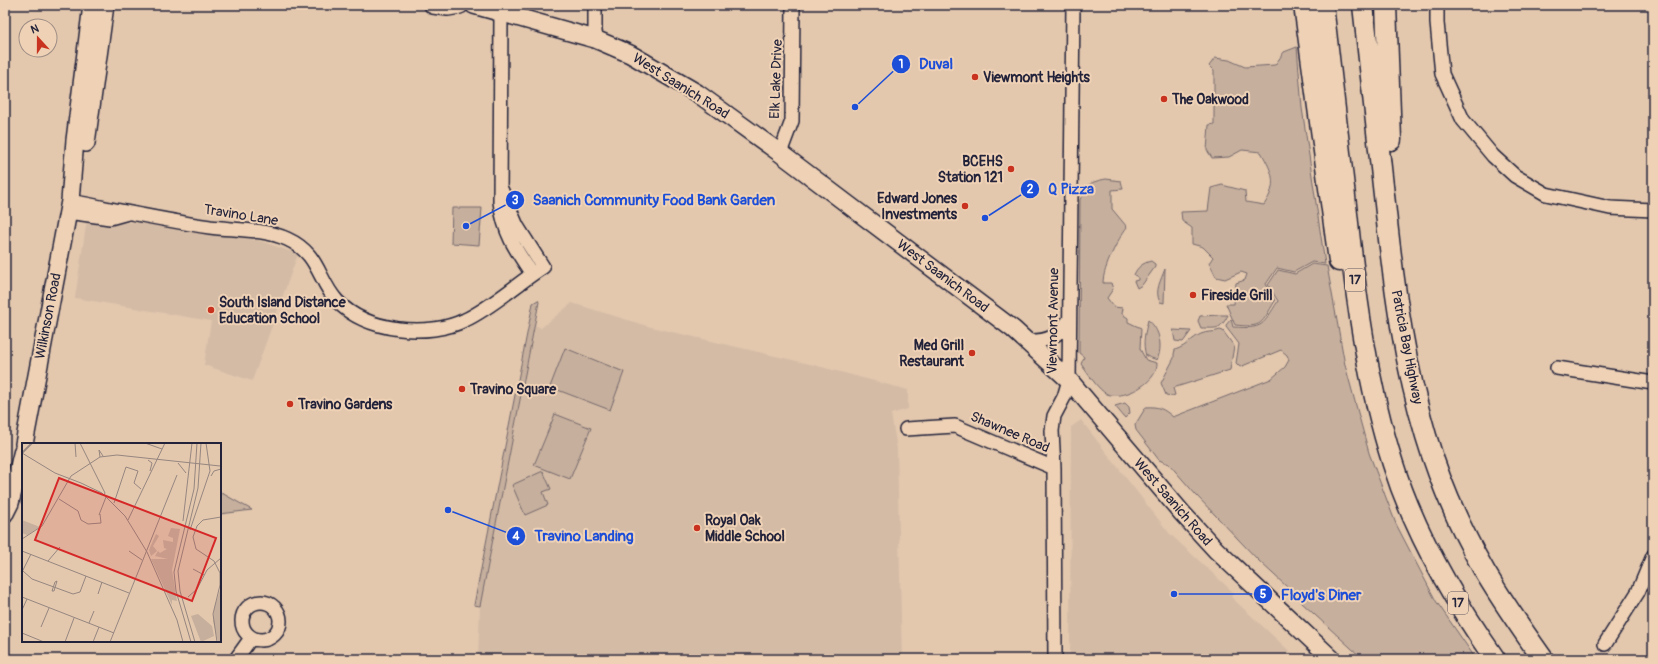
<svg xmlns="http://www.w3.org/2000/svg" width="1658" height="664" font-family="Pangolin,sans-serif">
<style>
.built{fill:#d4bba5}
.green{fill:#c6af9d;stroke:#74686c}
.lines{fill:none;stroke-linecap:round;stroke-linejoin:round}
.minor-casing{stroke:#22223b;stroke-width:16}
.major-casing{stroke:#22223b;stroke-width:20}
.highway-casing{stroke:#22223b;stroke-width:23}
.minor{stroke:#efd2b5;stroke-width:13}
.major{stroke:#efd2b5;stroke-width:17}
.highway{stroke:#efd2b5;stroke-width:20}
.poi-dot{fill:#c8321e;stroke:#efd2b5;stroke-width:1.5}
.labels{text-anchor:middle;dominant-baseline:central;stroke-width:4;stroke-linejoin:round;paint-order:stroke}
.shield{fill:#efd2b5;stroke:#605760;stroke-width:1}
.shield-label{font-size:13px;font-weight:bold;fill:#22223b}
.poi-label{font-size:14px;font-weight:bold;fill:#22223b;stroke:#efd2b5;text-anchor:start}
.street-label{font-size:14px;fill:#22223b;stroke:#efd2b5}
.inset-river{fill:none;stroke:#9b8a83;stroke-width:2}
.inset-road{fill:none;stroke:#968680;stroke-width:1}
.view{fill:#d62828;fill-opacity:0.15;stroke:#d62828;stroke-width:2}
.inset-edge{fill:none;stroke:#22223b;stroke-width:2}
.leader{fill:none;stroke:#1d4ed8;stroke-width:1.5}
.callout-dot{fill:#1d4ed8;stroke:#efd2b5;stroke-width:1.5}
.mark-label{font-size:12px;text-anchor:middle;font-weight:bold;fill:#fff}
.callout-label{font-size:15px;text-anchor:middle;font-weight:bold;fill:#1d4ed8;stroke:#efd2b5;stroke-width:4;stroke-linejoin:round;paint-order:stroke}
</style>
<rect width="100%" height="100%" fill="#e3c8ae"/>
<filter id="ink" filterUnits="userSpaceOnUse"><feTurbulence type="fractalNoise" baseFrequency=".025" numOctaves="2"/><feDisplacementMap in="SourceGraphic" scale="8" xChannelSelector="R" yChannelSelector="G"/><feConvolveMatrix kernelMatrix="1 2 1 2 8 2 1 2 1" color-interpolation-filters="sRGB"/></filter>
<g filter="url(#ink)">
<path class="built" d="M87 219 114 223 140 222 257 240 298 254 252 381 204 365 211 321 75 298Z
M572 303 647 326 814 365 908 390V409L891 414 897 449 902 659H478L480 606 535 325 541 328Z
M1081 420 1169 533 1234 593 1231 597 1298 659H1070L1071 427Z"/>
<path class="green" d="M1297 47 1302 108 1325 264 1312 262 1294 272 1277 268 1266 284 1275 301C1261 324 1263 328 1235 325L1226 304H1234L1236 283 1245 280 1247 274 1241 272 1225 279 1216 277 1209 263 1213 257 1203 247 1192 244V228L1182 221 1181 212 1208 211 1211 188 1222 185 1245 191 1246 202 1264 205C1278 184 1273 173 1261 152L1242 150 1229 157 1212 158 1207 150 1209 125 1214 124V71L1209 66 1215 58 1229 60 1245 67 1275 65 1284 52Z
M1106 179 1121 181 1123 189 1112 190V209L1127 227C1118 239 1103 268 1103 283H1111L1113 289 1107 298 1114 307 1123 308 1122 314 1128 318V322L1141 328 1140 349 1146 360 1157 363C1157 366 1156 370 1155 372 1149 386 1122 400 1107 394 1099 391 1086 371 1081 364L1084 357 1079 353 1080 200C1086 184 1090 182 1106 179Z
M452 208H482L479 245 451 243Z
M1151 261 1155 264V267L1142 285 1137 288 1134 281 1138 280V277L1134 275C1137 267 1143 263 1151 261Z
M1312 264 1327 266 1345 365 1369 453 1396 524 1436 601 1476 659H1363L1302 603 1300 599 1259 561 1196 495 1169 464 1159 460 1136 430 1135 425 1146 407C1158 406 1164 409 1173 417L1271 379 1285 367 1289 360 1287 355 1281 350 1240 367 1236 363 1239 344 1226 327V325L1231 319 1233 327C1264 329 1262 326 1278 301L1268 285 1278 270 1295 274Z
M1165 269 1164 303 1160 302C1154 291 1161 280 1165 269Z
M538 300 539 302 480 606 474 605 533 303Z
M1221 315H1228C1220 331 1216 328 1201 328L1198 321 1200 316Z
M1148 320C1160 329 1163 347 1157 360L1146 356C1142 343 1145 333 1148 320Z
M1173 330 1191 331 1183 342 1175 341Z
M1220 330 1223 331 1234 346 1230 370 1173 388 1175 395 1172 396 1166 395 1161 383 1174 358V354L1175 350C1189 345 1190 339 1201 334 1207 331 1213 333 1220 330Z
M565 348 624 372 610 410 550 387Z
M1125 403 1129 407 1130 413 1125 418 1115 406Z
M555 414 591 428 570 479 534 465Z
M543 471 551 489 543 492 548 505 525 515 512 485Z
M220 492 252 510 220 514Z"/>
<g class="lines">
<g class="minor-casing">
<path id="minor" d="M595 5V39
M1437 5V23L1442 74 1463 120 1493 156 1515 176 1546 194 1610 208 1653 210
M501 13 500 202C504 233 515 249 532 274
M780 153 792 121 793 5
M70 201C117 210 163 220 210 227 235 230 265 229 287 239 320 254 317 279 337 301 366 332 429 338 465 320 491 308 518 283 543 267L517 226 501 189
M68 212 110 218 128 213
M1027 341C1047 342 1058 337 1069 320
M1557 368 1653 383
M906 429 955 426 1054 468
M242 621a19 19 0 1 1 38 0a19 19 0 1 1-38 0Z
M1605 644 1638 592 1653 556
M236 659 251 638
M1055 659 1054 468 1052 431 1054 416 1064 397 1069 380 1073 5"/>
</g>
<g class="major-casing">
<path id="major" d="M433 5 448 7 460 5
M474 5 595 39 630 54 697 93 780 153 1013 329 1069 380 1182 513 1216 550 1332 659
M86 143 105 5
M24 444 70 201 75 140 92 5
M5 513 10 503 23 450"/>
</g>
<g class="highway-casing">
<path id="highway" d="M1304 5 1339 261
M1323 5C1331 75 1339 144 1347 214 1356 298 1367 383 1393 464 1415 534 1453 599 1495 659
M1363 5C1371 77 1379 150 1387 222 1395 294 1405 366 1426 436 1440 483 1461 530 1485 572 1503 602 1523 631 1543 659
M1386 5 1391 140"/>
</g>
<use href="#minor" class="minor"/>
<use href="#major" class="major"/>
<use href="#highway" class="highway"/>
</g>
</g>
<g class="poi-dot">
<circle cx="975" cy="77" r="4"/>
<circle cx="1164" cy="99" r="4"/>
<circle cx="1011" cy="169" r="4"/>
<circle cx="965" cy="206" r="4"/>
<circle cx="1193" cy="295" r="4"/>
<circle cx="211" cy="310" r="4"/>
<circle cx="972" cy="353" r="4"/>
<circle cx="462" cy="389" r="4"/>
<circle cx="290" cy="404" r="4"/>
<circle cx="697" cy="528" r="4"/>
</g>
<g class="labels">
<g class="shield">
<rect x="1345" y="269" width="20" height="22" rx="3"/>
<rect x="1448" y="592" width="20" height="22" rx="3"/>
</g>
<g class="shield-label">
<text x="1355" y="280">17</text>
<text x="1458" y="603">17</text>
</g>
<g class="poi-label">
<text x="983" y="77">Viewmont Heights</text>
<text x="1172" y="99">The Oakwood</text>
<text x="1003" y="161" text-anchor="end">BCEHS<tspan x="1003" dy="16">Station 121</tspan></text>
<text x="957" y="198" text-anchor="end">Edward Jones<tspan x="957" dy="16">Investments</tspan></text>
<text x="1201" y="295">Fireside Grill</text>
<text x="219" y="302">South Island Distance<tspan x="219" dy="16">Education School</tspan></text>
<text x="964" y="345" text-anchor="end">Med Grill<tspan x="964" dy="16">Restaurant</tspan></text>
<text x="470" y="389">Travino Square</text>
<text x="298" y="404">Travino Gardens</text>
<text x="705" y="520">Royal Oak<tspan x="705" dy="16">Middle School</tspan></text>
</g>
<g class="street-label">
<text transform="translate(776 79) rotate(-88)">Elk Lake Drive</text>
<text transform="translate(681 86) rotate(32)">West Saanich Road</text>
<text transform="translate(241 215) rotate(9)">Travino Lane</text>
<text transform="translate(943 276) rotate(37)">West Saanich Road</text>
<text transform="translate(48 316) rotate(-79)">Wilkinson Road</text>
<text transform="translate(1053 321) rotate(-89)">Viewmont Avenue</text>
<text transform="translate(1407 347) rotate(79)">Patricia Bay Highway</text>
<text transform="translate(1010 432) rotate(23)">Shawnee Road</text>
<text transform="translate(1173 502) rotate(49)">West Saanich Road</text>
</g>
</g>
<g transform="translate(22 443)">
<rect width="199" height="199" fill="#e3c8ae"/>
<path d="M0 77 18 84 5 92 0 90ZM149 85 158 86 150 127 155 158 150 157V162L129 116H146L133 113 136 108 138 110 145 106 142 105 141 97 151 99V95L146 93ZM134 91 137 93 131 103 135 108 129 113 127 107ZM199 144V199H196L191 178 192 165ZM176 171 190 183 192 193 179 199 169 173Z" fill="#c6af9d"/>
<path class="inset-river" d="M0 10 10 0"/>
<path class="inset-road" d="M53 0 54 14M58 0 83 50 82 52M123 0 140 6M0 10 33 30 59 40M78 14 77 7 81 13M126 17 130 20 128 28M156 20 164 30M189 33 192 28 199 26M59 40 80 50 103 73 125 109 155 177 161 199M37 56 56 68 59 77 66 81 79 80 78 71M92 60 104 24 116 28 112 40 119 46M77 72 84 54M106 77 143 0M161 78 170 0M168 87 188 28 184 0M0 96 20 83 49 33 78 14 95 12 198 23M0 108 107 150M107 108 120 117M26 118 38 104M171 126 182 132M1 128 10 136 51 151 58 149 64 133M0 129 9 111M35 138 32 148H30L33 139ZM76 151 80 139M0 154 92 190M166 154 175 146 185 127 199 115M0 167 5 156M67 180 72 168M19 184 27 165M0 190 22 199M43 199 52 175M71 199 77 184M88 199 155 32M169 199 154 148 152 129 172 46 175 0M173 199 158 148 156 128 176 45 179 0M195 199 191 171 198 142V130L192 118 174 106 171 94 175 83 181 77 199 74"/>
<path class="view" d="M37 35 194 95 170 158 13 97Z"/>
<rect width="199" height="199" class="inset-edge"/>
</g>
<path class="leader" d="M855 107L901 64M985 218L1030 189M466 226L515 200M448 510L516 536M1174 594L1263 594"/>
<g class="callout-dot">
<circle cx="855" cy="107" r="4"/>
<circle cx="985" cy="218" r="4"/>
<circle cx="466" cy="226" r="4"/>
<circle cx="448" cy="510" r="4"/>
<circle cx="1174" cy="594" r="4"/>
<circle cx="901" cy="64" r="10"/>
<circle cx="1030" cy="189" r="10"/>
<circle cx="515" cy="200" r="10"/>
<circle cx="516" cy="536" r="10"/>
<circle cx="1263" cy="594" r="10"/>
</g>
<g class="mark-label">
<text x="901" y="68">1</text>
<text x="1030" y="193">2</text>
<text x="515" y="204">3</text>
<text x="516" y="540">4</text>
<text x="1263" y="598">5</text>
</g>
<g class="callout-label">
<text x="936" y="69">Duval</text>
<text x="1071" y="194">Q Pizza</text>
<text x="654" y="205">Saanich Community Food Bank Garden</text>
<text x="584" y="541">Travino Landing</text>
<text x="1321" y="600">Floyd's Diner</text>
</g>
<rect width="1658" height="664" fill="none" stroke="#efd2b5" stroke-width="20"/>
<rect x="10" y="10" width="1638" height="644" fill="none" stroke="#22223b" stroke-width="1.5" filter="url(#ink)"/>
<g transform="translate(38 38) rotate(339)"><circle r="19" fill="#efd2b5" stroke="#9d8c84"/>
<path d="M0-3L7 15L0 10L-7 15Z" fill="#c8321e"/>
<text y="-6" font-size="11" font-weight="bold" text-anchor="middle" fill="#22223b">N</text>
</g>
</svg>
